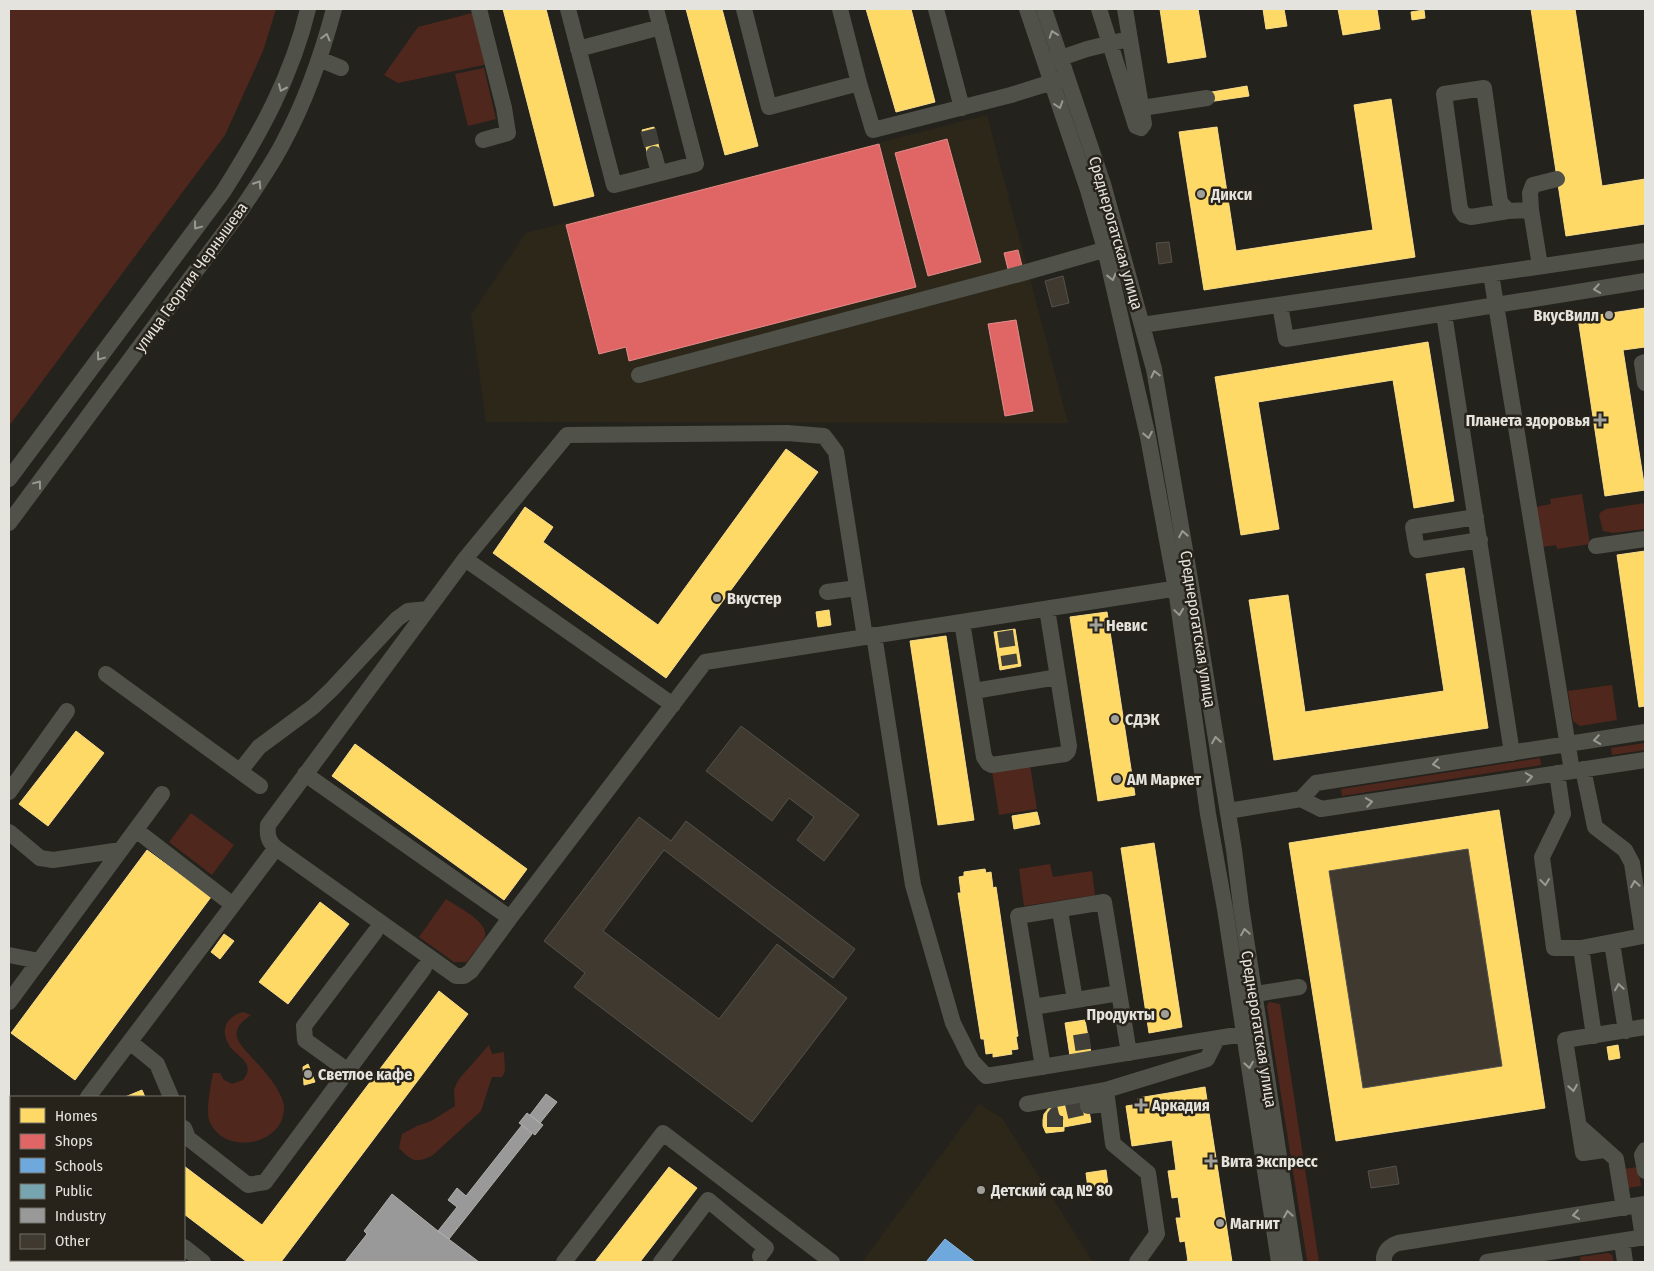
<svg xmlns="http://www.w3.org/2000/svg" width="1654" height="1271" font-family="'Fira Sans Condensed',sans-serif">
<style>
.built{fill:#2d271a}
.green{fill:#50271d}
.homes{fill:#ffd966;stroke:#f7dc8a;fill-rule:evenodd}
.shops{fill:#e06666;stroke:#e28c8a}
.schools{fill:#6fa8dc;stroke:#92badc}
.public{fill:#76a5af;stroke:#97b8bd}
.industry{fill:#999;stroke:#b0afad}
.building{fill:#40392f;stroke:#54514d}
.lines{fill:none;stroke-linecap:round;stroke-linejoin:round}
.minor-tunnel{stroke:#413f3a;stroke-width:16;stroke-dasharray:16 8;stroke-linecap:butt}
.minor{stroke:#505249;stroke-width:16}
.oneway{stroke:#9a9a93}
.poi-dot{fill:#a19f9a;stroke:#27231a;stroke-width:2}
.labels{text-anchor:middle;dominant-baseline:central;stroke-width:5;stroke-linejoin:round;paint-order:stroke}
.poi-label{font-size:16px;font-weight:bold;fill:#e5e3dd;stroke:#27231a;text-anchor:start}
.street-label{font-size:16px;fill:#e5e3dd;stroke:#27231a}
</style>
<rect width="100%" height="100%" fill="#24221d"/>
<path class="built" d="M987 115 1068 423 486 422 471 315 526 233Z
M979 1104 1002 1118 1093 1262H862Z
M11 1159V1260H152L155 1262H9V1162Z"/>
<path class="green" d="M9 9H276L263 51 225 135 9 426Z
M476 12 488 64 398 83 384 75 418 27Z
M484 68 496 119 468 126 455 74Z
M1582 494 1590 544 1557 549 1556 545 1542 547 1535 507 1551 504 1550 499Z
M1645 503V529L1613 533 1603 531 1599 515 1601 512 1606 509Z
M1612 685 1617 720 1580 726 1573 721 1568 691Z
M1645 743V750L1612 755 1611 748Z
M1540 758 1541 765 1342 796 1341 789Z
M1030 765 1037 809 999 815 992 771Z
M191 813 234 845 212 875 169 842Z
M1050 864 1053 877 1092 871 1095 895 1024 906 1019 869Z
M446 899C456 906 489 922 485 936 484 942 471 955 467 962H454L419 937Z
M1269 1002 1280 1004 1319 1262H1311L1307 1260 1267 1006Z
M243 1012 251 1015C225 1032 239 1043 254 1060 264 1070 284 1093 284 1108 284 1147 220 1156 209 1119 206 1112 211 1082 213 1073H220L224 1080 232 1084 243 1080 247 1074C248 1070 248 1066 245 1062 242 1057 235 1053 231 1048 219 1032 225 1017 243 1012Z
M489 1045 492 1054 504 1052 505 1071 502 1077H492L481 1111 433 1155C417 1164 411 1161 399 1148L402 1134 417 1126 431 1121 455 1106 454 1089 459 1079Z
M1638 1167 1641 1186 1627 1188 1624 1169Z
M1608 1253 1612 1255 1614 1262H1581L1580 1257Z"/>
<path class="homes" d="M503 9H546L594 196 554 206Z
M686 9H722L758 146 725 155Z
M866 9H911L935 102 896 112Z
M1160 9H1198L1206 57 1168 63Z
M1263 9H1284L1287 26 1266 29Z
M1338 9H1377L1380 29 1343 35Z
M1531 9H1575L1602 186 1645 179V224L1566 236Z
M1424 10 1425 18 1412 20 1411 12Z
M1247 86 1249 96 1208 102 1206 93Z
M1391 99 1415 257 1204 290 1179 132 1217 127 1236 251 1373 230 1354 105Z
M654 127 660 152 648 156 642 130Z
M1645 308V347L1623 350 1645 490 1605 496 1578 318Z
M1428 342 1454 501 1414 508 1393 380 1258 402 1279 529 1241 535 1215 377Z
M786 449 818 472 666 678 493 553 525 507 553 527 543 542 658 625Z
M1645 551V706L1639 707 1617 555Z
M1464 568 1488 728 1274 760 1249 600 1288 595 1305 712 1444 691 1426 574Z
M829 610 831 625 818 627 816 612Z
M1107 612 1135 795 1098 801 1070 617Z
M1015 629 1021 666 1000 670 994 632Z
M946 636 974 820 938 825 910 641Z
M76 731 104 753 48 826 19 804Z
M355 744 527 869 504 900 332 776Z
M1499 810 1545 1108 1336 1141 1289 843ZM1468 849 1502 1066 1363 1088 1329 871Z
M1037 812 1040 824 1014 829 1012 816Z
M1154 843 1182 1027 1149 1033 1121 848Z
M147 850 211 897 75 1080 11 1033Z
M985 869 986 873 991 872 993 888 996 887 1018 1036 1016 1037 1018 1049 1011 1050 1012 1054 993 1057V1053L986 1054 984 1039H981L958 893H961L959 877 964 876V872Z
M320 902 349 924 288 1004 259 982Z
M224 934 234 941 220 959 211 952Z
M439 991 468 1014 281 1262H247L184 1214V1166L262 1225Z
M1085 1020 1091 1053 1070 1056 1065 1023Z
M1618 1045 1620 1058 1609 1060 1607 1047Z
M308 1064 315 1082 304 1085 303 1067Z
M1205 1087 1232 1262H1181L1188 1261 1185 1241 1180 1242 1176 1218H1181L1178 1197 1172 1198 1168 1171 1176 1170 1172 1140 1132 1146 1126 1106 1139 1104 1138 1098Z
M142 1090 145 1097H125Z
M1087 1100 1091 1122 1064 1127V1131L1046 1133 1043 1126V1120L1044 1114 1049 1108Z
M669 1167 697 1188 640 1262H595Z
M1106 1170 1108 1185 1088 1188 1086 1173Z"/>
<path class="shops" d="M947 139 981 262 928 276 895 153Z
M879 144 916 287 629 361 626 347 599 354 566 225Z
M1018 250 1022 266 1008 269 1004 253Z
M1016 320 1033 411 1005 416 988 324Z"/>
<path class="schools" d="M945 1239 975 1262H926Z"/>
<path class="public" d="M46 1260H139L142 1262H49Z"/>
<path class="industry" d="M546 1094 557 1102 540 1123 530 1115Z
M527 1113 543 1125 535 1135 519 1123Z
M522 1125 532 1134 449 1239 438 1231 457 1207 448 1200 457 1188 466 1196Z
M392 1194 438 1231 479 1262H345L367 1234 364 1231Z"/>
<path class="building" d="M1169 242 1172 262 1159 264 1156 243Z
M1063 276 1069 303 1052 307 1045 281Z
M741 726 859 815 824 861 797 840 814 817 789 798 772 821 706 771Z
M639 817 671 841 686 821 855 949 833 978 664 850 603 931 719 1019 777 944 847 998 752 1122 574 987 585 973 544 941Z
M1468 849 1502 1066 1363 1088 1329 871Z
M1396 1166 1399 1184 1371 1188 1368 1171Z"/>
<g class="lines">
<path class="minor-tunnel" d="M648 130 654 154
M1005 631 1010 665
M1081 1034 1084 1054
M1055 1127V1116L1058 1113 1088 1106"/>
<path class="minor" d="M479 9 504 108 508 133 483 140
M568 9 614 185 696 164 656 9
M744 9 769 107 859 83 873 130 1011 95 1062 79
M840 9 859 83
M936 9 962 108
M1027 9 1088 190 1105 249 1148 437 1176 589 1208 814 1225 909 1279 1262
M1044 9 1103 184 1154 369 1191 585 1234 850 1241 906 1295 1262
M1099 9 1136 126 1141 128 1144 124 1125 9
M578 49 661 27
M319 59 341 68
M1052 61 1087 49 1120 41
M1142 108 1207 98
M654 154 659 173
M1531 210 1530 193 1533 185 1557 179
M1508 211 1500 202 1484 88 1444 94 1460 209 1464 215 1471 217 1508 211 1531 210 1540 266
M1491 274 1572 771
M1280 305 1286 339 1645 281
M1444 314 1512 753
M1142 325 1645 251
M1645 362 1642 363 1645 383
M639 375 1023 273 1114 247
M9 479 223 192C260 134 292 76 308 9
M1476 517 1413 527 1417 550 1480 540
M9 523 241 210C256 187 272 165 284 141 306 100 322 54 334 9
M1596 546 1645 539
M465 559 673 705
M827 592 857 588
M962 622 984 757 988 763 992 765 1065 754 1068 751 1069 746 1047 609
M874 635 913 885 953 1023 972 1061 986 1076 1255 1032
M106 674 260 786
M974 691 1058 677
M240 771 259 747 313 707 332 689 397 619 408 611 428 609
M1557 773 1563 814 1542 857 1554 948H1581L1643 936 1632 863 1625 850 1595 827 1583 769
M305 774 510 918 705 662 1185 587
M9 792 67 711
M1301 799 1316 783 1645 732
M1228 811 1301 799 1321 809 1645 760
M136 830 233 905
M9 832 40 858 53 860 121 850
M1061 917 1075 1000
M510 918 471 971 464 976H456L276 848C268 841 267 835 268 825L465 559 567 435 787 433 824 436 836 452 865 637
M1612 943 1626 1031
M1581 948 1594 1036
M9 955 39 961
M1244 996 1299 987
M9 1002 162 794
M1033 1007 1119 993
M130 1042 157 1064 171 1097
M1043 1067 1018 916 1104 902 1129 1053
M348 1071 305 1040 304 1026 375 932
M1106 1090 1113 1144 1148 1173 1157 1234 1137 1262
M88 1097 276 848
M1027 1104 1106 1090 1207 1059 1217 1039
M1088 1106 1107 1104
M9 1112 11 1114
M1579 1126 1616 1159 1624 1208
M184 1128 188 1138 248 1185 265 1182 424 968
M1604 1150 1583 1153 1565 1040 1645 1027
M1645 1150 1642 1155 1645 1171
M9 1203 11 1200
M1638 1205 1643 1238
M1622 1241 1625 1262
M184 1247 203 1262
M564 1262 663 1133 832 1262
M661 1262 708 1200 766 1248 760 1256
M1384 1262C1383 1252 1389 1246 1398 1243L1645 1204
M1487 1262 1645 1237"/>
</g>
<defs><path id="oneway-chevron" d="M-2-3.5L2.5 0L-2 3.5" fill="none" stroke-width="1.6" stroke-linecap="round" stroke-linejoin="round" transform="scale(1.25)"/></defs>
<g class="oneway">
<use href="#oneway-chevron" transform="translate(1053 34) rotate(-109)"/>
<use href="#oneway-chevron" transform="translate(326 37) rotate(-75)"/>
<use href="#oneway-chevron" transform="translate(282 88) rotate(114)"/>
<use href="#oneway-chevron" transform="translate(1059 105) rotate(72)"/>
<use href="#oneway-chevron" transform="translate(258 184) rotate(-57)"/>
<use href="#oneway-chevron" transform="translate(197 226) rotate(127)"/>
<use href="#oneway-chevron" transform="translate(1112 277) rotate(76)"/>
<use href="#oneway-chevron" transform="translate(1597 289) rotate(171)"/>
<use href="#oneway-chevron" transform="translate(100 357) rotate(127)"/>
<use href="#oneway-chevron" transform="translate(1155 374) rotate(-103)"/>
<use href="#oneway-chevron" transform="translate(1148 435) rotate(79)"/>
<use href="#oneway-chevron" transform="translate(38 484) rotate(-53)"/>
<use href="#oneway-chevron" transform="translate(1183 534) rotate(-100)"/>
<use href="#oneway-chevron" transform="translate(1179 612) rotate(82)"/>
<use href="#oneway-chevron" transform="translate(1216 740) rotate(-99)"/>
<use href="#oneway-chevron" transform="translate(1597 740) rotate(171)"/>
<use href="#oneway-chevron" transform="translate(1436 764) rotate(171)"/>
<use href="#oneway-chevron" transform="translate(1529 777) rotate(-9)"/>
<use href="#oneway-chevron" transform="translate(1369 802) rotate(-9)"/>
<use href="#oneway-chevron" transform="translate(1545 882) rotate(83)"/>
<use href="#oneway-chevron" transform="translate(1635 884) rotate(-99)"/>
<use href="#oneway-chevron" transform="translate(1245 932) rotate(-99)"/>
<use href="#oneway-chevron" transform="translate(1619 987) rotate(-99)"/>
<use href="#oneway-chevron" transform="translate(1249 1065) rotate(81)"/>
<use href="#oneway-chevron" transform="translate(1573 1088) rotate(81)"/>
<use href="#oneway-chevron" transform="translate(1288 1214) rotate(-99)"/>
<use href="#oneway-chevron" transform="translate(1576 1215) rotate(171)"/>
</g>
<g class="poi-dot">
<circle cx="1201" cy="194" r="5"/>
<circle cx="1609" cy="315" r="5"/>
<path d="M1597.5 412.5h5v5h5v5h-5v5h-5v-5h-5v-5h5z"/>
<circle cx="717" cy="598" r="5"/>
<path d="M1093.5 617.5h5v5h5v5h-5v5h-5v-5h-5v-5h5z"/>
<circle cx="1115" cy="719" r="5"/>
<circle cx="1117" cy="779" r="5"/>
<circle cx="1165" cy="1014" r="5"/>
<circle cx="308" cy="1074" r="5"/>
<path d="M1138.5 1097.5h5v5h5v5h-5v5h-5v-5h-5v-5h5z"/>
<path d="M1208.5 1153.5h5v5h5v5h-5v5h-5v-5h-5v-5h5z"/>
<circle cx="981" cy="1190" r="5"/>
<circle cx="1220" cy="1223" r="5"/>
</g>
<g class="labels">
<g class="poi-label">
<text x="1211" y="194">Дикси</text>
<text x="1599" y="315" text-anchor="end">ВкусВилл</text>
<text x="1590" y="420" text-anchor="end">Планета здоровья</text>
<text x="727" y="598">Вкустер</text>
<text x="1106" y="625">Невис</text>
<text x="1125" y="719">СДЭК</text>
<text x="1127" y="779">АМ Маркет</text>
<text x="1155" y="1014" text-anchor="end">Продукты</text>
<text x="318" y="1074">Светлое кафе</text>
<text x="1152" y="1105">Аркадия</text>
<text x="1221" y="1161">Вита Экспресс</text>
<text x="991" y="1190">Детский сад № 80</text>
<text x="1230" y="1223">Магнит</text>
</g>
<g class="street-label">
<text transform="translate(1116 233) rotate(74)">Среднерогатская улица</text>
<text transform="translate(191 277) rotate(-54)">улица Георгия Чернышева</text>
<text transform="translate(1198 629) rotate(81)">Среднерогатская улица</text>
<text transform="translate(1259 1029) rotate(81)">Среднерогатская улица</text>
</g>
</g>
<rect width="1654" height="1271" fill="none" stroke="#e5e3dd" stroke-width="20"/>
<rect x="10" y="1096" width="175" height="165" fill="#27231a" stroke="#737068"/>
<rect x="20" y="1108" width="25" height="15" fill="#ffd966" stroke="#737068"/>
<text x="55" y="1121" font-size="15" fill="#e5e3dd">Homes</text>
<rect x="20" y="1134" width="25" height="15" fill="#e06666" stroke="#737068"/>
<text x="55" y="1146" font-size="15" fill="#e5e3dd">Shops</text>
<rect x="20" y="1158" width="25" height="15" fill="#6fa8dc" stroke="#737068"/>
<text x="55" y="1171" font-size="15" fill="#e5e3dd">Schools</text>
<rect x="20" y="1184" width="25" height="15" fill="#76a5af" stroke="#737068"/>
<text x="55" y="1196" font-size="15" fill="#e5e3dd">Public</text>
<rect x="20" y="1208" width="25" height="15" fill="#999999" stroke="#737068"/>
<text x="55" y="1221" font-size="15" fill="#e5e3dd">Industry</text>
<rect x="20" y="1234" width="25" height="15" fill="#40392f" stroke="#737068"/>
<text x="55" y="1246" font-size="15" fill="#e5e3dd">Other</text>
</svg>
